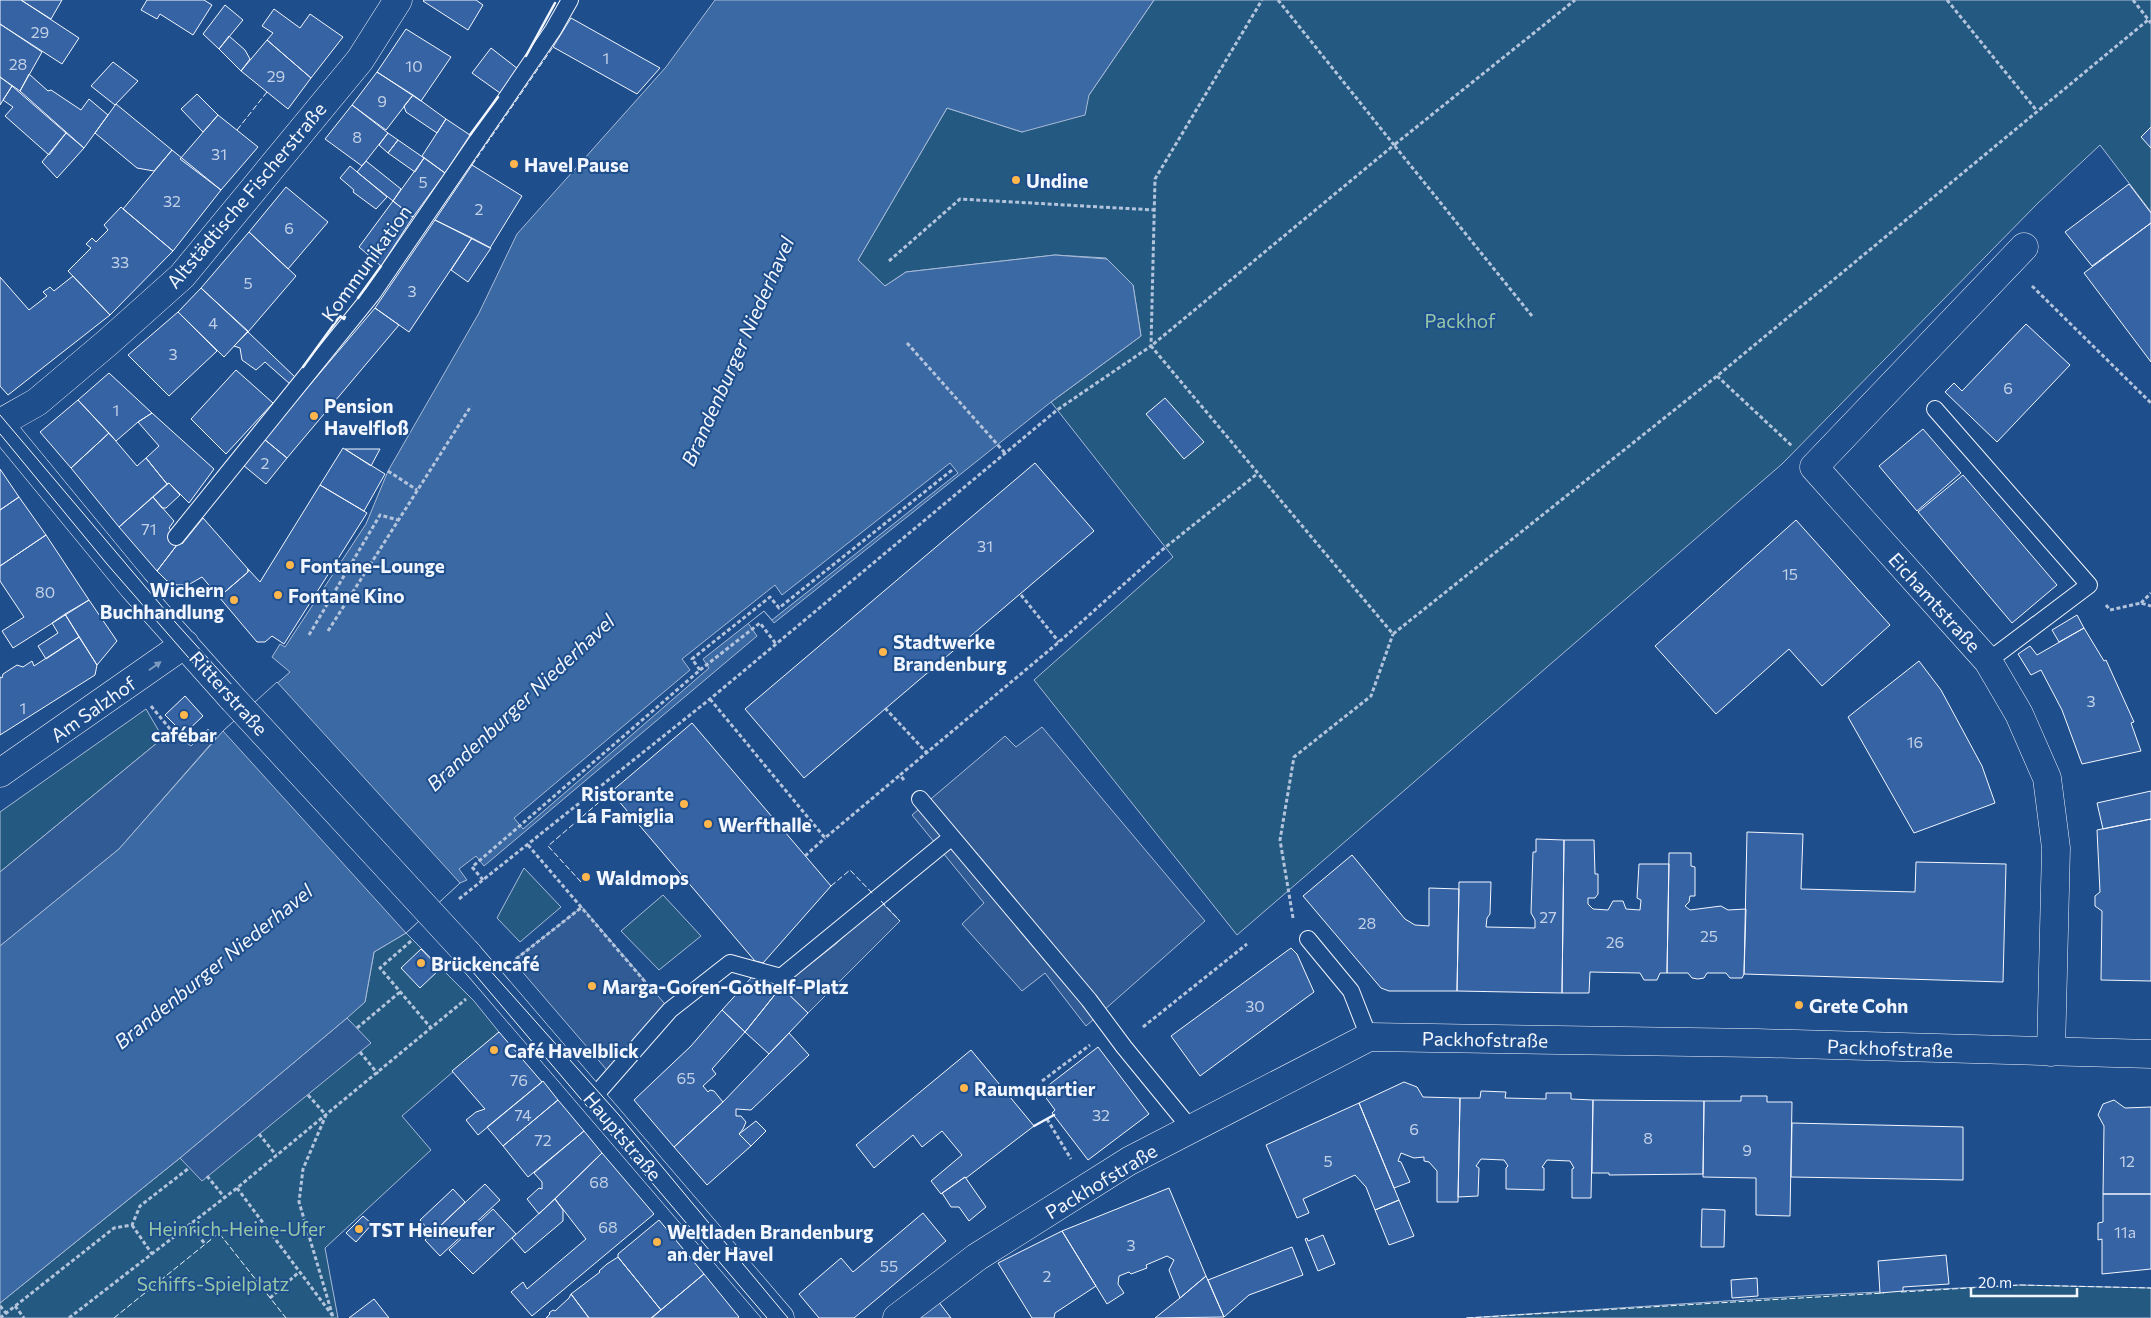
<svg xmlns="http://www.w3.org/2000/svg" width="2151" height="1318" font-family="Commissioner,sans-serif">
<style>
.green{fill:#245a82;stroke:#a8bbd7}
.parking{fill:#305b95;stroke:#a8bbd7}
.water{fill:#3b69a3;stroke:#a8bbd7}
.pier{fill:#1f4e8c;stroke:#a8bbd7}
.building{fill:#3563a3;stroke:#f2f6ff}
.lines{fill:none;stroke-linecap:round;stroke-linejoin:round}
.lane-casing{stroke:#f2f6ff;stroke-width:18}
.street-casing{stroke:#f2f6ff;stroke-width:29}
.path{stroke:#b3c4dc;stroke-width:3;stroke-dasharray:4 2.5;stroke-linecap:butt}
.lane{stroke:#1f4e8c;stroke-width:16}
.street{stroke:#1f4e8c;stroke-width:28}
.tram{stroke:#f2f6ff;stroke-width:1}
.street-bridge-casing{stroke:#f2f6ff;stroke-width:29;stroke-linecap:butt}
.street-bridge{stroke:#1f4e8c;stroke-width:28}
.fence{stroke:#f2f6ff;stroke-width:1;stroke-dasharray:6 2.5;stroke-linecap:butt}
.wall{stroke:#f2f6ff;stroke-width:2.5}
.oneway{fill:#7e9ac0}
.poi-dot{fill:#ffb74d;stroke:#1f4e8c;stroke-width:2}
.labels{text-anchor:middle;dominant-baseline:central;stroke-width:4;stroke-linejoin:round;paint-order:stroke}
.number-label{font-size:16px;fill:#c3d1e8}
.poi-label{font-size:19px;font-weight:bold;fill:#f2f6ff;stroke:#1f4e8c;text-anchor:start}
.street-label{font-size:19px;fill:#f2f6ff;stroke:#1f4e8c}
.park-label{font-size:19px;fill:#97c8a6;stroke:#1f4e8c}
.water-label{font-size:20px;font-style:italic;fill:#f2f6ff;stroke:#1f4e8c}
</style>
<rect width="100%" height="100%" fill="#1f4e8c"/>
<path class="green" d="M1154 0H2151V212L2100 145 2039 202 1782 464 1237 935 1034 680 1173 557 1051 402 1141 336 1133 285 1106 258 1055 255 906 272 885 286 858 260 947 108 1022 132 1089 95Z
M146 709 163 738 0 872V812Z
M524 868 561 907 520 942 497 918Z
M663 895 701 936 659 970 621 931Z
M406 933 474 1001 499 1032 402 1116 431 1150 325 1248 338 1318H0V1303L180 1158 365 1002 374 952Z
M2020 1285 2151 1288V1318H1466L1818 1295Z"/>
<path class="parking" d="M1042 727 1205 921 1086 1026 1045 973 1022 991 962 924 984 903 912 815 1005 736 1016 747Z
M208 729 216 738 119 849 0 946V872L163 738 175 735 191 746Z
M880 901 900 921 808 1013 781 987 836 944Z
M582 907 670 1010 612 1076 513 961Z
M347 1018 371 1043 202 1181 180 1158Z"/>
<path class="water" d="M715 0H1154L1089 95 1085 115 1022 132 947 108 858 260 885 286 906 272 1055 255 1107 259 1133 285 1141 336 1051 402 774 623 764 611 748 623 757 636 484 866 476 856 459 869 467 880 460 883 406 933 374 952 365 1002 347 1018 180 1158 0 1303V946L119 849 223 731 290 672 272 657 280 644 285 647 366 524 388 471 479 313 517 234 666 67Z"/>
<path class="pier" d="M950 463 958 473 772 620 764 611 703 659 709 668 523 829 514 818 690 670 682 659 775 585 782 595Z
M277 682 460 883 406 933 223 731Z"/>
<path class="building" d="M0 0H21L79 38 62 64 0 24Z
M21 0H62L51 19Z
M147 0H204L212 5 193 35 160 14 157 19 141 10Z
M424 0H476L483 5 468 30 423 1Z
M225 5 243 20 219 49 203 34Z
M274 9 300 28 310 14 343 37 311 78 267 40 273 33 262 26Z
M571 18 660 68 637 94 553 47Z
M0 24 42 52 20 91 0 77Z
M406 29 451 57 421 101 377 72Z
M229 36 245 50 250 59 241 71 219 49Z
M267 40 311 78 288 109 241 71Z
M491 48 518 69 500 93 472 73Z
M113 62 138 81 115 105 91 86Z
M377 72 413 95 386 130 352 105Z
M29 74 48 91 51 90 81 110 89 99 108 115 84 148 20 91Z
M0 77 12 86 0 105Z
M12 86 66 133 49 155 5 116 13 107 3 100Z
M197 94 218 115 203 132 181 109Z
M413 95 446 119 437 133 406 112 404 106Z
M116 104 172 150 154 171 137 168 95 133Z
M352 105 388 133 362 166 325 139Z
M218 115 258 147 221 190 180 159Z
M446 119 470 135 445 173 422 156Z
M2151 127V148L2141 137Z
M66 133 84 148 57 178 42 162Z
M388 133 398 140 388 153 379 145Z
M398 140 424 158 415 172 388 153Z
M172 150 221 190 173 251 123 209Z
M424 158 445 173 413 217 393 201Z
M366 161 401 189 393 201 357 172Z
M472 165 522 196 490 248 435 220Z
M350 166 387 197 376 209 353 192 354 190 340 178Z
M2129 184 2151 213V223L2092 266 2065 232Z
M286 187 328 222 288 269 249 232Z
M393 201 413 217 381 266 359 247Z
M121 207 173 251 110 315 68 271 91 248 86 244 92 238 96 242 108 230 104 225Z
M435 220 472 238 409 332 375 308Z
M2151 223V362L2084 273Z
M249 232 296 276 248 332 201 288Z
M472 238 491 248 468 282 451 270Z
M73 276 110 315 8 395 0 386V277L29 310 47 296 43 292 50 287 54 291Z
M201 288 248 331 224 357 178 312Z
M375 308 399 325 287 458 264 439Z
M178 312 217 351 169 396 128 355Z
M2026 324 2070 365 1997 442 1945 392 1954 383 1962 391Z
M248 332 296 378 290 384 265 362 256 370 242 360 240 348 234 346Z
M236 370 273 403 226 454 191 419Z
M109 373 152 413 138 422 116 441 78 400Z
M1165 398 1204 442 1184 459 1146 414Z
M78 400 109 433 71 468 40 432Z
M152 413 214 469 189 503 169 483 167 484 146 458 159 446 138 422Z
M1923 429 1961 473 1917 511 1879 466Z
M109 433 137 466 146 458 167 484 119 527 71 468Z
M264 439 287 458 266 484 243 465Z
M343 448 385 474 364 511 320 485Z
M345 449H380L371 466Z
M1035 463 1094 531 804 778 745 709Z
M0 469 19 497 0 510Z
M1963 475 2057 585 2012 623 1918 512Z
M169 483 180 495 166 508H162L153 497Z
M320 485 367 513 284 644 272 636 265 642H257L219 597 248 572V569L260 582Z
M19 497 46 535 0 566V510Z
M153 497 174 521 169 528 180 541 157 571 119 527Z
M203 518 248 569V572L219 597 202 577 188 585H177L167 581 157 571 180 541 182 544Z
M1796 520 1890 625 1822 686 1789 649 1716 714 1655 646Z
M46 535 89 600 13 648 2 631 24 617 0 581V566Z
M89 600 117 641 97 665 65 614Z
M65 614 79 637 46 659 38 646 58 633 52 623Z
M2077 615 2084 628 2059 642 2052 630Z
M2084 628 2104 661 2106 660 2134 722 2131 723 2141 751 2082 764 2062 710 2041 670 2031 675 2018 654 2030 646 2037 655Z
M79 637 97 665 95 675 0 735V677L2 678 3 674 17 665 23 667 32 661 34 666Z
M1919 661 1941 690 1982 766 1995 803 1914 833 1848 717Z
M185 696 203 716 184 734 165 715Z
M692 723 831 886 763 963 755 961 611 792Z
M2151 791V819L2103 829 2097 803Z
M2151 819V981L2101 980 2102 911 2095 906V896L2100 892 2097 830Z
M1747 832 1803 834 1801 889 1915 892 1916 862 2006 864 2003 982 1744 974Z
M1536 839 1564 840 1562 993 1457 991 1459 882H1491L1490 914 1487 918 1486 927 1535 928V920L1531 913 1533 852H1536Z
M1564 840H1594L1595 874H1598V894L1595 898H1588V904L1593 909 1608 910 1613 901H1623L1626 909 1640 910 1641 900 1637 898 1639 864H1669L1667 973H1660L1657 980H1644L1640 973 1590 972 1589 993H1562Z
M1669 853H1691V866L1695 867V896H1690L1689 902 1685 906 1690 910 1721 906 1728 910 1746 909 1744 974 1742 978H1730L1726 973H1707L1704 978 1698 979 1692 978 1688 973H1667Z
M1352 855 1405 919 1415 925 1429 926V888L1459 889 1457 991H1389L1381 988 1303 896Z
M1291 948 1297 954 1314 992 1200 1076 1171 1036Z
M421 949 440 969 420 988 401 968Z
M752 977H769L781 987 745 1032 722 1010Z
M781 987 808 1013 769 1054 745 1032Z
M722 1010 745 1032 712 1069 716 1074 703 1086 708 1092 710 1090 714 1091 723 1102 674 1147 634 1100 691 1046Z
M499 1032 542 1082 478 1135 466 1120 476 1112 485 1109 452 1071Z
M789 1033 809 1055 751 1110 736 1109V1116H741L746 1122 743 1129 739 1134 751 1146 707 1185 674 1147 723 1102Z
M1098 1047 1149 1114 1088 1160 1052 1113 1055 1110 1041 1091Z
M971 1050 1034 1126 966 1178 965 1177 941 1194 931 1181 962 1155 942 1131 922 1147 913 1135 874 1168 856 1145Z
M543 1081 558 1100 503 1146 487 1127Z
M1404 1082 1417 1087 1423 1097 1460 1098 1458 1202H1437V1171L1429 1162 1424 1161V1157L1414 1158 1401 1153 1398 1161 1401 1162 1410 1182 1394 1188 1359 1103Z
M1481 1091 1506 1092 1505 1098 1546 1099V1093H1571V1099L1593 1100 1591 1198H1572V1169L1574 1168 1570 1161 1547 1160 1542 1167 1544 1168V1190L1506 1189V1168L1508 1166 1504 1160 1481 1159 1476 1166 1479 1168 1478 1196 1458 1197 1460 1098H1480Z
M1741 1096H1767V1102H1792L1790 1216 1756 1215V1178L1703 1177 1704 1101H1741Z
M558 1100 584 1131 528 1177 503 1146Z
M1593 1100 1704 1101 1703 1174 1609 1175V1173H1592Z
M2114 1100 2125 1108 2151 1107V1194H2103L2104 1126 2098 1115 2103 1104Z
M1359 1103 1399 1200 1375 1210 1366 1187 1355 1175 1303 1199 1309 1213 1297 1218 1266 1145Z
M756 1121 766 1131 751 1146 739 1134Z
M1792 1123 1963 1127V1180L1791 1177Z
M584 1131 602 1153 539 1214 527 1199 539 1188 542 1189V1182L534 1173Z
M602 1153 654 1214 532 1316 511 1292 523 1282 527 1289 586 1239 555 1199Z
M965 1177 986 1207 969 1221 959 1207H951L942 1193Z
M485 1184 500 1200 440 1256 425 1240Z
M1169 1188 1206 1276 1180 1298 1169 1270 1174 1260 1167 1256 1146 1265 1147 1268 1131 1274 1129 1272 1119 1276 1118 1284 1124 1293 1107 1304 1062 1231Z
M453 1189 465 1202 432 1234 420 1220Z
M2103 1194H2151V1269L2102 1274V1239L2098 1240V1223L2103 1222Z
M555 1199 563 1210V1221L525 1253 512 1238Z
M1399 1200 1414 1236 1389 1245 1375 1210Z
M493 1209 516 1234 473 1274 449 1250Z
M1702 1209 1725 1210 1724 1247H1701Z
M923 1213 946 1241 854 1318H819L799 1294 841 1258 853 1272Z
M363 1216 372 1224 356 1242 346 1233Z
M659 1220 704 1274 661 1310 618 1257V1254Z
M1062 1231 1096 1286 1055 1313 1054 1318H1032L998 1263Z
M1323 1235 1335 1264 1318 1271 1305 1239 1307 1238 1308 1241Z
M1292 1247 1303 1275 1249 1295 1224 1317 1208 1280Z
M1946 1255 1949 1284 1903 1287V1291L1880 1293 1878 1261Z
M618 1257 661 1310 652 1318H589L571 1294 600 1272 599 1271 607 1264Z
M704 1274 739 1317 738 1318H651Z
M1206 1276 1224 1317 1155 1318 1180 1298Z
M1757 1278 1758 1296 1732 1298 1731 1280Z
M571 1294 589 1318H546L550 1314 549 1313 553 1310 555 1311 569 1298Z
M374 1299 389 1318H349Z
M938 1301 951 1318H917Z"/>
<g class="lines">
<g class="lane-casing">
<path id="lane" d="M1935 409 2089 585 1988 661
M176 537 373 293 553 30 570 0
M920 799 1089 1000 1124 1047 1191 1129
M1308 939 1351 991 1369 1037
M592 1099 670 1010 730 963 781 977 952 837"/>
</g>
<g class="street-casing">
<path id="street" d="M2024 247 1814 467 1988 661 2019 714 2047 778 2056 848 2051 1052
M0 423 37 402 107 343 182 276 360 60 398 0
M0 425 134 588 232 698
M0 773 185 644
M467 953 780 1318
M897 1318 977 1257 1129 1161 1369 1037 1757 1043 2151 1054"/>
</g>
<path class="path" d="M1278 0 1394 145 1151 346 1393 634 1717 376 2148 20
M1947 0 2037 111
M2133 0 2151 23
M889 261 960 199 1154 210
M2032 286 2151 403
M1532 316 1394 145 1575 0
M907 343 1005 453
M1717 376 1792 446
M388 471 417 490
M1021 595 1059 642
M2141 603 2151 593
M2106 605 2110 610 2141 603 2151 606
M328 631 471 406
M309 635 380 515 398 520
M700 670 760 623 776 644
M710 699 825 838 900 775
M151 706 175 735
M885 708 927 753
M904 780 900 775 1059 642 1162 550 1257 474
M528 845 653 991
M805 856 825 838
M483 880 472 867 700 670 692 659 770 597 779 608 952 470
M459 899 710 699 1057 410 1151 346 1155 179 1262 0
M1293 918 1280 840 1294 757 1371 696 1393 634
M411 941 380 968 431 1028
M516 959 582 907
M1143 1027 1247 944
M357 1028 400 992
M360 1052 378 1074
M1042 1081 1090 1045
M308 1095 326 1115 303 1169 299 1202 333 1317
M1047 1119 1071 1159
M259 1134 276 1155
M207 1176 225 1198
M237 1188 332 1315
M190 1224 205 1244
M132 1225 152 1254
M270 1298 299 1272
M0 1306 6 1313
M15 1306 24 1318
M0 1318 114 1228 132 1225 140 1206 189 1168
M69 1318 237 1188 466 999"/>
<use href="#lane" class="lane"/>
<use href="#street" class="street"/>
<path class="tram" d="M0 415 176 623 471 949 619 1115 788 1318
M0 434 107 564 242 719 461 958 767 1318"/>
<g class="street-bridge-casing">
<path id="street-bridge" d="M232 698 467 953"/>
</g>
<use href="#street-bridge" class="street-bridge"/>
<path class="fence" d="M237 130 267 92
M472 165 553 47
M581 882 548 846 611 792
M831 886 850 870 873 894
M881 901 900 921
M1901 1292 2020 1285 2151 1288
M114 1318 219 1233 286 1318
M1467 1318 1884 1293"/>
<path class="wall" d="M526 56 555 3
M470 135 498 97
M358 298 381 266
M303 367 340 316 344 319 345 317
M1034 1126 1054 1115"/>
</g>
<defs><path id="oneway-solid" d="M-6-.8H1V-3.2L6.5 0L1 3.2V.8H-6Z" transform="scale(1.25)"/></defs>
<use class="oneway" href="#oneway-solid" transform="translate(155 666) rotate(-35)"/>
<g class="poi-dot">
<circle cx="514" cy="164" r="5"/>
<circle cx="1016" cy="180" r="5"/>
<circle cx="314" cy="416" r="5"/>
<circle cx="290" cy="565" r="5"/>
<circle cx="278" cy="595" r="5"/>
<circle cx="234" cy="600" r="5"/>
<circle cx="883" cy="652" r="5"/>
<circle cx="184" cy="715" r="5"/>
<circle cx="684" cy="804" r="5"/>
<circle cx="708" cy="824" r="5"/>
<circle cx="586" cy="877" r="5"/>
<circle cx="421" cy="963" r="5"/>
<circle cx="592" cy="986" r="5"/>
<circle cx="1799" cy="1005" r="5"/>
<circle cx="494" cy="1050" r="5"/>
<circle cx="964" cy="1088" r="5"/>
<circle cx="359" cy="1229" r="5"/>
<circle cx="657" cy="1242" r="5"/>
</g>
<g class="labels">
<g class="number-label">
<text x="40" y="31">29</text>
<text x="606" y="57">1</text>
<text x="18" y="63">28</text>
<text x="414" y="65">10</text>
<text x="276" y="75">29</text>
<text x="382" y="100">9</text>
<text x="357" y="136">8</text>
<text x="219" y="153">31</text>
<text x="423" y="181">5</text>
<text x="172" y="200">32</text>
<text x="479" y="208">2</text>
<text x="289" y="227">6</text>
<text x="120" y="261">33</text>
<text x="248" y="282">5</text>
<text x="412" y="290">3</text>
<text x="213" y="322">4</text>
<text x="173" y="353">3</text>
<text x="2008" y="387">6</text>
<text x="116" y="409">1</text>
<text x="265" y="462">2</text>
<text x="149" y="528">71</text>
<text x="985" y="545">31</text>
<text x="1790" y="573">15</text>
<text x="45" y="591">80</text>
<text x="2091" y="700">3</text>
<text x="23" y="707">1</text>
<text x="1915" y="741">16</text>
<text x="1548" y="916">27</text>
<text x="1367" y="922">28</text>
<text x="1709" y="935">25</text>
<text x="1615" y="941">26</text>
<text x="1255" y="1005">30</text>
<text x="686" y="1077">65</text>
<text x="519" y="1079">76</text>
<text x="523" y="1114">74</text>
<text x="1101" y="1114">32</text>
<text x="1414" y="1128">6</text>
<text x="1648" y="1137">8</text>
<text x="543" y="1139">72</text>
<text x="1747" y="1149">9</text>
<text x="1328" y="1160">5</text>
<text x="2127" y="1160">12</text>
<text x="599" y="1181">68</text>
<text x="608" y="1226">68</text>
<text x="2125" y="1231">11a</text>
<text x="1131" y="1244">3</text>
<text x="889" y="1265">55</text>
<text x="1047" y="1275">2</text>
</g>
<g class="poi-label">
<text x="524" y="164">Havel Pause</text>
<text x="1026" y="180">Undine</text>
<text x="324" y="405">Pension<tspan x="324" dy="22">Havelfloß</tspan></text>
<text x="300" y="565">Fontane-Lounge</text>
<text x="224" y="589" text-anchor="end">Wichern<tspan x="224" dy="22">Buchhandlung</tspan></text>
<text x="288" y="595">Fontane Kino</text>
<text x="893" y="641">Stadtwerke<tspan x="893" dy="22">Brandenburg</tspan></text>
<text x="184" y="734" text-anchor="middle">cafébar</text>
<text x="674" y="793" text-anchor="end">Ristorante<tspan x="674" dy="22">La Famiglia</tspan></text>
<text x="718" y="824">Werfthalle</text>
<text x="596" y="877">Waldmops</text>
<text x="431" y="963">Brückencafé</text>
<text x="602" y="986">Marga-Goren-Gothelf-Platz</text>
<text x="1809" y="1005">Grete Cohn</text>
<text x="504" y="1050">Café Havelblick</text>
<text x="974" y="1088">Raumquartier</text>
<text x="369" y="1229">TST Heineufer</text>
<text x="667" y="1231">Weltladen Brandenburg<tspan x="667" dy="22">an der Havel</tspan></text>
</g>
<g class="street-label">
<text transform="translate(246 195) rotate(-50)">Altstädtische Fischerstraße</text>
<text transform="translate(366 263) rotate(-54)">Kommunikation</text>
<text transform="translate(1935 602) rotate(48)">Eichamtstraße</text>
<text transform="translate(229 693) rotate(48)">Ritterstraße</text>
<text transform="translate(93 709) rotate(-35)">Am Salzhof</text>
<text transform="translate(1485 1039) rotate(1)">Packhofstraße</text>
<text transform="translate(1890 1048) rotate(2)">Packhofstraße</text>
<text transform="translate(623 1136) rotate(50)">Hauptstraße</text>
<text transform="translate(1101 1181) rotate(-31)">Packhofstraße</text>
</g>
<g class="park-label">
<text x="1460" y="320">Packhof</text>
<text x="237" y="1228">Heinrich-Heine-Ufer</text>
<text x="213" y="1283">Schiffs-Spielplatz</text>
</g>
<g class="water-label">
<text transform="translate(737 351) rotate(-66)">Brandenburger Niederhavel</text>
<text transform="translate(520 702) rotate(-43)">Brandenburger Niederhavel</text>
<text transform="translate(213 966) rotate(-39)">Brandenburger Niederhavel</text>
</g>
</g>
<path d="M1971 1288v8h106v-8" fill="none" stroke="#f2f6ff" stroke-width="2.5"/>
<text x="1978" y="1288" font-size="15" fill="#f2f6ff" stroke="#1f4e8c" stroke-width="4" paint-order="stroke">20 m</text>
</svg>
